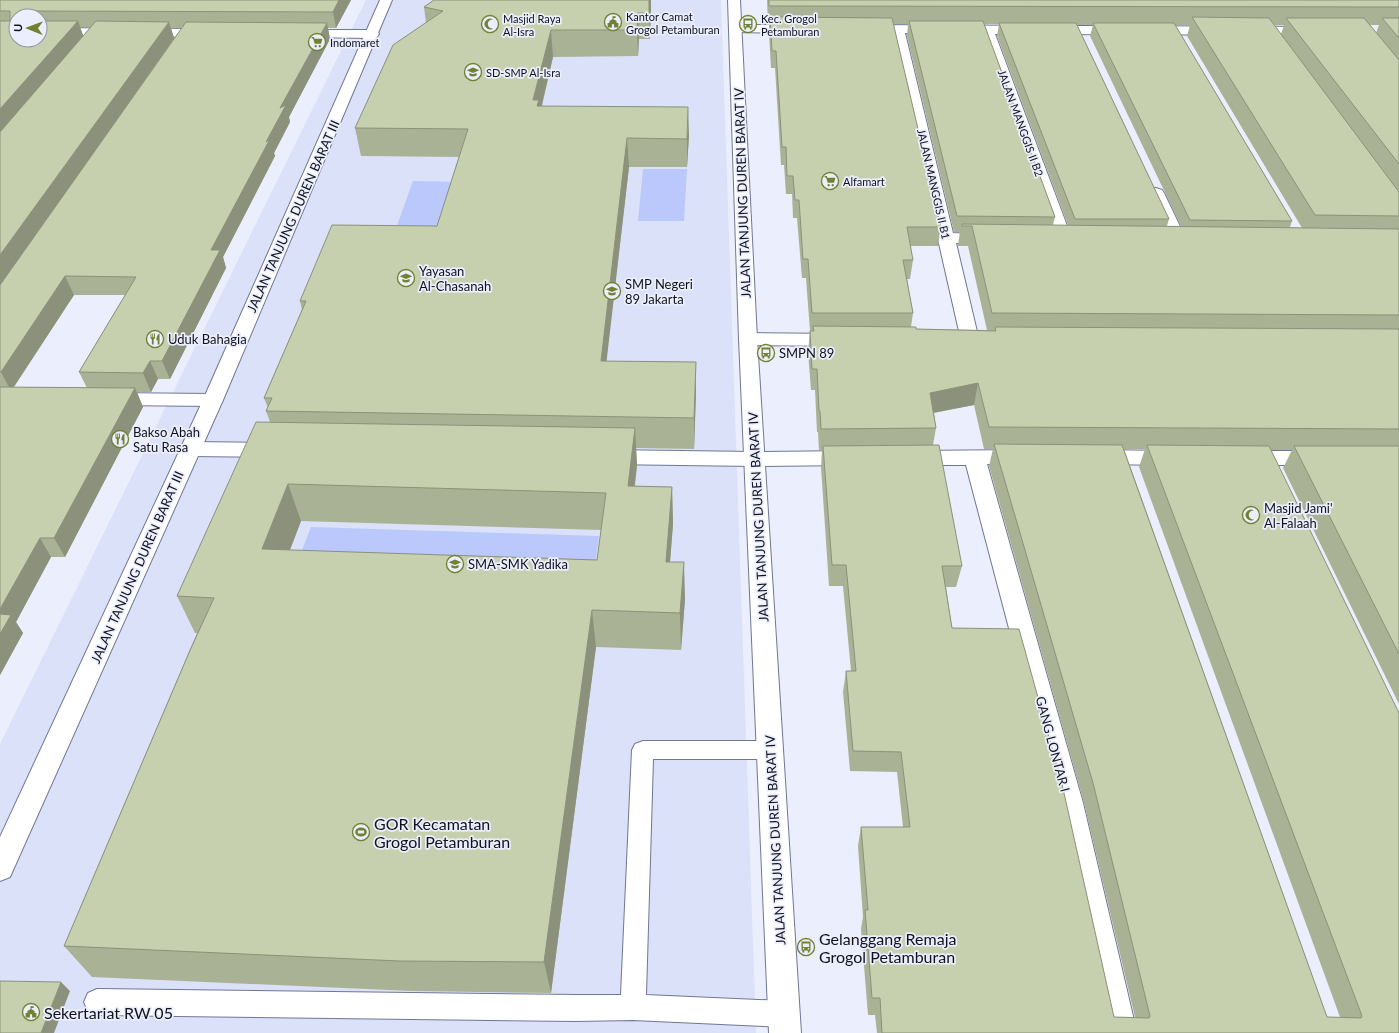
<svg xmlns="http://www.w3.org/2000/svg" width="1399" height="1033" font-family="Lato,sans-serif">
<style>
.built{fill:#dbe1f9}
.green{fill:#bbc8fc}
.lines{fill:none;stroke-linecap:round;stroke-linejoin:round}
.service-casing{stroke:#707794;stroke-width:2}
.minor-casing{stroke:#707794;stroke-width:2}
.tertiary-casing{stroke:#707794;stroke-width:2}
.service{fill:#fff;fill-rule:evenodd}
.minor{fill:#fff;fill-rule:evenodd}
.tertiary{fill:#fff;fill-rule:evenodd}
.wall{fill:#aab296;fill-rule:evenodd}
.shaded-wall{fill:#8b917a}
.building{fill:#c6cfae;stroke:#8b917a;fill-rule:evenodd}
.labels{text-anchor:middle;dominant-baseline:central;stroke-width:3.5;stroke-linejoin:round;paint-order:stroke}
.far-poi-label{font-size:11px;fill:#10121d;stroke:#ebeefc;text-anchor:start}
.far-street-label{font-size:11px;fill:#10121d;stroke:#ebeefc}
.street-label{font-size:13px;fill:#10121d;stroke:#ebeefc}
.poi-label{font-size:13px;fill:#10121d;stroke:#ebeefc;text-anchor:start}
.near-poi-label{font-size:16px;fill:#10121d;stroke:#ebeefc;text-anchor:start}
</style>
<rect width="100%" height="100%" fill="#ebeefc"/>
<path class="built" d="M366 0H721L756 1033H0V744Z"/>
<path class="green" d="M643 169H687L684 221H638Z
M413 181 461 182 442 245H390Z
M311 527 599 536 592 589 291 579Z"/>
<g class="lines">
<g class="service-casing">
<path id="service" d="M643 741H770L778 744 781 750 778 756 770 759H653L646 995 784 1001 793 1005 797 1014 793 1023 784 1027 633 1020 576 1021 97 1015 88 1011 84 1002 88 993 97 989 576 995H621L632 750 635 744Z"/>
</g>
<g class="minor-casing">
<path id="minor" d="M736 25H800L805 26 807 29 805 32 800 33 731 32 729 29 731 26Z
M864 25 1312 27 1317 28 1319 31 1317 34 1312 35 995 34 1072 239 1069 243 1063 244 1057 243 1054 239 982 34 905 33 953 233 995 235 998 239 995 243 989 244 956 243 979 340 977 344 970 346 963 344 961 340 891 33 859 32 857 29 859 26Z
M40 28 207 29 212 30 214 33 212 36 207 37 40 36Z
M299 30H372L377 31 379 34 377 37 372 38 294 37 292 34 294 31Z
M1156 188 1162 190 1164 193 1187 241 1184 245 1178 246 1172 245 1169 241 1148 193 1150 190Z
M748 333 840 334 847 336 849 340 847 344 840 346 748 345 741 343 739 339 741 335Z
M109 393 213 394 220 395 223 400 220 405 213 406 109 405 102 404 99 399 102 394Z
M191 442 274 443 281 445 284 450 281 455 274 457 191 456 184 454 181 449 184 444Z
M606 450 754 452 852 451 859 453 862 458 859 463 852 465 754 466 606 464 599 462 596 457 599 452Z
M1022 450 1029 452 1032 457 1029 462 1022 464H987L1083 803 1137 1033H1105L1055 803 966 465H912L905 463 902 458 905 453 912 451Z
M1096 450 1172 451 1179 453 1182 458 1179 463 1172 465 1096 464 1089 462 1086 457 1089 452Z
M1244 451H1318L1325 453 1328 458 1325 463 1318 465H1244L1237 463 1234 458 1237 453Z"/>
</g>
<g class="tertiary-casing">
<path id="tertiary" d="M380 0H392L223 400 10 877 0 881V837L203 400Z
M728 0H740L757 339 801 1033H769L739 339Z"/>
</g>
<use href="#service" class="service"/>
<use href="#minor" class="minor"/>
<use href="#tertiary" class="tertiary"/>
</g>
<path class="wall" d="M0 0H351L336 28H328L330 39 289 117 290 122 274 153 275 156 223 257 226 268 170 379H158L151 392H137L143 407 65 557H51L16 622 23 633 0 675ZM16 16H40V40ZM80 27H91L83 36ZM171 28H182L174 38ZM74 295H125L79 372 87 388 14 387Z
M434 0H651L650 39H639L638 56 553 57 542 106 689 135 687 167H629L606 361 696 362V393L694 449 636 448 637 465 635 486 672 487 673 524 670 562 685 599 681 650 596 647 551 993 412 991 92 977 64 946 197 633H195L177 596 270 422 266 411 268 408 264 398 302 310 300 301 437 226 459 157 361 156 355 128 426 23 424 7ZM301 521 601 530 597 560 290 550Z
M767 0H1399V704L1283 468 1292 450H1271L1399 1033H877L875 1015H868L861 929 863 917 858 846 861 827H903L897 772 850 771 843 692 846 671H851L843 586H829L821 467 822 450H819L818 432H817L815 390H811L808 352 810 331 806 278H802L797 218H793L792 194H786L784 165H781L775 68H771L769 34V24H768ZM893 24H908L907 36 954 232H960L958 245V246H968L987 330 916 329 911 327 913 313 907 279H910L913 260 910 246H938L941 227ZM984 24H999L997 36 1068 225H1053L1055 217ZM1077 25H1093L1090 36 1181 226H1167L1169 219ZM1175 25H1190L1187 36 1302 228 1290 227 1292 221ZM1274 25H1284L1281 34ZM1370 25H1379L1376 33ZM974 405 984 449H993L989 466 1084 803 1135 1017H1114L952 628 946 587H956L962 566 933 445 936 428 934 413ZM1124 449H1145L1139 467 1340 1017H1327Z"/>
<path class="shaded-wall" d="M339 0H351L336 28 333 12Z
M649 0H651V8L650 39 649 13Z
M638 13 639 39 638 56 637 30Z
M78 21 84 38 0 136V109Z
M169 22 174 38 0 286V255Z
M327 23 330 39 289 117 290 122 274 153 275 156 223 257 226 268 170 379 162 361 211 250 266 142 280 108Z
M551 30 553 57 540 112 533 100Z
M688 107 689 135 687 167V139Z
M627 138 629 167 603 392 601 361Z
M65 276 74 295 11 391 1 372Z
M150 361 158 379 151 392 143 373Z
M696 362V393L694 449V418Z
M978 383 974 405 926 414 930 393Z
M135 388 143 407 65 557 54 538Z
M635 428 637 465 630 523 628 486Z
M288 484 301 521 276 586 262 549Z
M672 487 673 524 667 599 666 562Z
M40 538 51 557 16 622 23 633 0 675V609Z
M684 562 685 599 681 650 680 613Z
M592 610 596 647 551 993 544 962Z
M61 982 70 991 54 1033H41Z"/>
<path class="building" d="M0 0H339L333 12 32 11V16H16V40H40V21H78L0 109V21H10V11H0Z
M434 0H649V13H638L637 30H551L533 100H539L537 106 688 107 687 139 627 138 601 361 696 362 694 418 266 411 272 398H264L306 301H300L332 225 437 226 468 129 355 128 393 45 443 11 424 7Z
M769 0H1399V7L769 6Z
M770 17 892 18 941 227H907L913 260H903L913 313H812L808 259H803L799 200H795L793 176H787L786 147H782L776 51H772Z
M1192 17 1269 18 1399 192V216L1315 215Z
M1286 18H1364L1399 60V164Z
M1382 18H1399V38Z
M96 21 169 22 0 255V132Z
M909 21H983L1055 217 957 216Z
M186 22 327 23 280 108 286 105 266 142 270 139 211 250H220L162 361H150L143 373 79 372 136 277 65 276 1 372H0V285Z
M999 23H1076L1169 219H1075Z
M1093 23H1174L1292 221 1190 220Z
M962 224 1399 229V315L992 313 972 226H962Z
M813 326 916 327V329L996 331 995 327 1399 329V429L989 427 978 383 930 393 936 428 821 429 820 411H819L817 369H812L810 331H814Z
M0 387 135 388 54 538H40L0 609Z
M256 422 635 428 628 486 672 487 666 562H684L680 613 592 610 544 962 399 961 64 946 191 648 214 598 177 596ZM288 484 606 493 597 560 262 549Z
M994 444 1122 445 1327 1017 1361 1018 1362 1016 1147 445 1269 446 1399 713V1033H882L880 998H872L865 910H868L861 827H910L901 752 853 751 846 671H856L846 565H832L823 446 939 445 962 566H942L952 628 1019 629 1062 784 1114 1017 1149 1018 1150 1016 1093 783Z
M1294 446H1399V654Z
M0 614 11 615 0 634Z
M0 981 61 982 41 1033H0Z"/>
<defs>
<g id="civic-ring" transform="scale(0.9)"><circle r="9.5" fill="#ebeefc" stroke="#718131" stroke-width="1.5"/><path d="M-.6-6.5H3V-4.5H.6V-3L4-1V1h2V6H-6V1h2V-1L-.6-3ZM-1.2 2.5V6h2.4V2.5Z" fill="#718131"/></g>
<g id="mosque-ring" transform="scale(0.9)"><circle r="9.5" fill="#ebeefc" stroke="#718131" stroke-width="1.5"/><path d="M3.5-4.9A6 6 0 1 0 3.5 4.9A5 5 0 1 1 3.5-4.9Z" fill="#718131"/></g>
<g id="bus-ring" transform="scale(0.9)"><circle r="9.5" fill="#ebeefc" stroke="#718131" stroke-width="1.5"/><path d="M-5-6H5V4H4V6H2V4H-2V6H-4V4H-5ZM-3.5-4V0h7V-4ZM-3.5 1.2v1.5H-2V1.2ZM2 1.2v1.5H3.5V1.2Z" fill="#718131"/></g>
<g id="supermarket-ring" transform="scale(0.9)"><circle r="9.5" fill="#ebeefc" stroke="#718131" stroke-width="1.5"/><path d="M-6-5.5h2.5l.6 2H6L4.5 2H-2.5L-4.4-4H-6ZM-1.5 3.2a1.3 1.3 0 1 0 .1 0ZM3 3.2a1.3 1.3 0 1 0 .1 0Z" fill="#718131"/></g>
<g id="school-ring" transform="scale(0.9)"><circle r="9.5" fill="#ebeefc" stroke="#718131" stroke-width="1.5"/><path d="M0-5L7-2L0 1L-7-2ZM-4 1L0 2.5L4 1V4Q0 6-4 4Z" fill="#718131"/></g>
<g id="restaurant-ring" transform="scale(0.9)"><circle r="9.5" fill="#ebeefc" stroke="#718131" stroke-width="1.5"/><path d="M-5-6h1v4h1v-4h1v4h1v-4h1v5L-1.5 .5V6h-2V.5L-5-1ZM5-6V6H3V1.5H1.5Q1.5-4 5-6Z" fill="#718131"/></g>
<g id="stadium-ring" transform="scale(0.9)"><circle r="9.5" fill="#ebeefc" stroke="#718131" stroke-width="1.5"/><path d="M0-5a6.5 5 0 1 0 0 10a6.5 5 0 1 0 0-10ZM-3.5-1.8h7v3.6h-7Z" fill="#718131"/></g>
</defs>
<g fill-rule="evenodd">
<use href="#civic-ring" x="613" y="22"/>
<use href="#mosque-ring" x="490" y="24"/>
<use href="#bus-ring" x="748" y="24"/>
<use href="#supermarket-ring" x="317" y="42"/>
<use href="#school-ring" x="473" y="72"/>
<use href="#supermarket-ring" x="830" y="181"/>
<use href="#school-ring" x="406" y="278"/>
<use href="#school-ring" x="612" y="291"/>
<use href="#restaurant-ring" x="155" y="339"/>
<use href="#bus-ring" x="766" y="353"/>
<use href="#restaurant-ring" x="120" y="439"/>
<use href="#mosque-ring" x="1251" y="515"/>
<use href="#school-ring" x="455" y="564"/>
<use href="#stadium-ring" x="361" y="832"/>
<use href="#bus-ring" x="806" y="947"/>
<use href="#civic-ring" x="31" y="1012"/>
</g>
<g class="labels">
<g class="far-poi-label">
<text x="626" y="16">Kantor Camat<tspan x="626" dy="13">Grogol Petamburan</tspan></text>
<text x="503" y="18">Masjid Raya<tspan x="503" dy="13">Al-Isra</tspan></text>
<text x="761" y="18">Kec. Grogol<tspan x="761" dy="13">Petamburan</tspan></text>
<text x="330" y="42">Indomaret</text>
<text x="486" y="72">SD-SMP Al-Isra</text>
<text x="843" y="181">Alfamart</text>
</g>
<g class="far-street-label">
<text transform="translate(1021 123) rotate(70)">JALAN MANGGIS II B2</text>
<text transform="translate(934 184) rotate(77)">JALAN MANGGIS II B1</text>
</g>
<g class="street-label">
<text transform="translate(742 193) rotate(-92)">JALAN TANJUNG DUREN BARAT IV</text>
<text transform="translate(293 216) rotate(-66)">JALAN TANJUNG DUREN BARAT III</text>
<text transform="translate(758 517) rotate(-93)">JALAN TANJUNG DUREN BARAT IV</text>
<text transform="translate(137 567) rotate(-66)">JALAN TANJUNG DUREN BARAT III</text>
<text transform="translate(1053 744) rotate(75)">GANG LONTAR I</text>
<text transform="translate(775 840) rotate(-93)">JALAN TANJUNG DUREN BARAT IV</text>
</g>
<g class="poi-label">
<text x="419" y="271">Yayasan<tspan x="419" dy="15">Al-Chasanah</tspan></text>
<text x="625" y="284">SMP Negeri<tspan x="625" dy="15">89 Jakarta</tspan></text>
<text x="168" y="339">Uduk Bahagia</text>
<text x="779" y="353">SMPN 89</text>
<text x="133" y="432">Bakso Abah<tspan x="133" dy="15">Satu Rasa</tspan></text>
<text x="1264" y="508">Masjid Jami'<tspan x="1264" dy="15">Al-Falaah</tspan></text>
<text x="468" y="564">SMA-SMK Yadika</text>
</g>
<g class="near-poi-label">
<text x="374" y="823">GOR Kecamatan<tspan x="374" dy="18">Grogol Petamburan</tspan></text>
<text x="819" y="938">Gelanggang Remaja<tspan x="819" dy="18">Grogol Petamburan</tspan></text>
<text x="44" y="1012">Sekertariat RW 05</text>
</g>
</g>
<g transform="translate(28 28) rotate(271)"><circle r="19" fill="#ebeefc" stroke="#9396a3"/>
<path d="M0-3L7 15L0 10L-7 15Z" fill="#718131"/>
<text y="-6" font-size="11" font-weight="bold" text-anchor="middle" fill="#10121d">U</text>
</g>
</svg>
